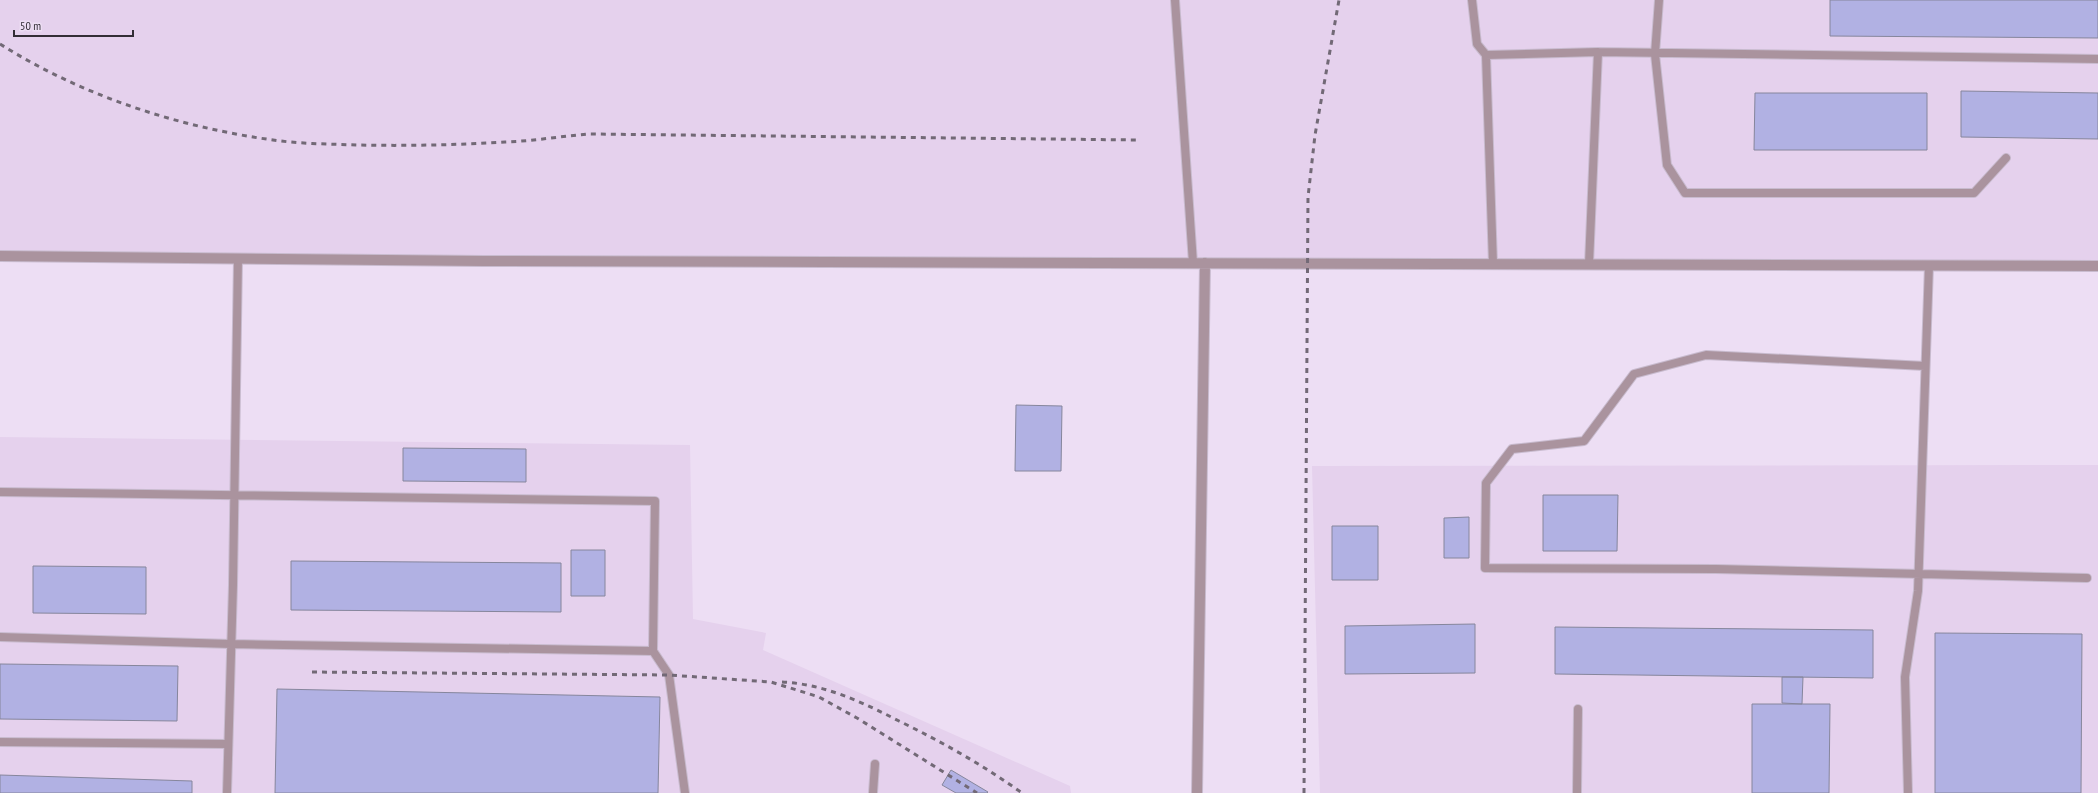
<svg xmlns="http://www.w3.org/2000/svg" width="2098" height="793" font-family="'PT Sans Narrow',sans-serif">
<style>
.built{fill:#e5d1ed}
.building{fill:#b1b1e3;stroke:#86869c}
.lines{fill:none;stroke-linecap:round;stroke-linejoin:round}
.service-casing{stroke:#c8bbce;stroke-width:10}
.minor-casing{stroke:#c8bbce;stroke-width:12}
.service{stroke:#aa939e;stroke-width:8}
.minor{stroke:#aa939e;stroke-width:10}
.rail{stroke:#726976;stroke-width:3;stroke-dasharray:5 5;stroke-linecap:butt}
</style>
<rect width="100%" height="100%" fill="#eddef4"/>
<path class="built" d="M0 0H2098V264L0 254Z
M0 437 690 445 693 619 766 633 763 650 1070 786 1071 793H0Z
M2098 465V793H1320L1312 466Z"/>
<path class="building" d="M1830 0H2098V38L1830 36Z
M1961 91 2098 93V139L1961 137Z
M1755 93H1927V150H1754Z
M1016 405 1062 406 1061 471H1015Z
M403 448 526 449V482L403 481Z
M1543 495H1618L1617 551H1543Z
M1469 517V558H1444V518Z
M1332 526H1378V580H1332Z
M571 550H605V596H571Z
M291 561 561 563V612L291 610Z
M33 566 146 567V614L33 613Z
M1475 624V673L1345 674V626Z
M1555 627 1873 630V678L1555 674Z
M1935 633 2082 634 2081 793H1935Z
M0 664 178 666 177 721 0 719Z
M1782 677H1803L1802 704 1782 703Z
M277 689 660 697 658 793H275Z
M1752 704H1830L1829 793H1752Z
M951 770 988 792 987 793H956L942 785Z
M0 775 192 781V793H0Z"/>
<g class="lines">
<g class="service-casing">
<path id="service" d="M1175 0 1193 263
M1472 0 1477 44 1486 55
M1659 0 1655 54 1667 165 1685 193H1974L2006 158
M1598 52 2098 59
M1493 264 1486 55 1598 52 1589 264
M1925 366 1706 355 1634 374 1584 441 1512 449 1486 483 1485 568 1716 569 2087 578
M0 492 655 501 653 651
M0 637 231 644 653 651 669 675 685 793
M0 742 228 744
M227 793 233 585 238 258
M873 793 875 764
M1577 793 1578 709
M1908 793 1905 677 1918 591 1929 265"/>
</g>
<g class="minor-casing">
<path id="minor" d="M0 256 483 261 2098 266
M1197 793 1205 263"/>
</g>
<use href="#service" class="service"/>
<use href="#minor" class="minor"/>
<path class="rail" d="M0 44C81 95 177 127 273 140 301 144 330 144 358 145 407 146 456 145 505 142 534 141 562 136 590 134L1138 140
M312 672 669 675 771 682 819 697 857 718 977 793
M782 682C824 684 862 702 899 721 942 742 983 765 1022 793
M1304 793 1308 197 1315 135 1339 0"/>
</g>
<path d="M14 30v6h119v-6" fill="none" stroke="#332d36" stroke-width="2"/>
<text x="20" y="30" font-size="12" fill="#332d36" stroke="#eddef4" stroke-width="3" paint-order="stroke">50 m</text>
</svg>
